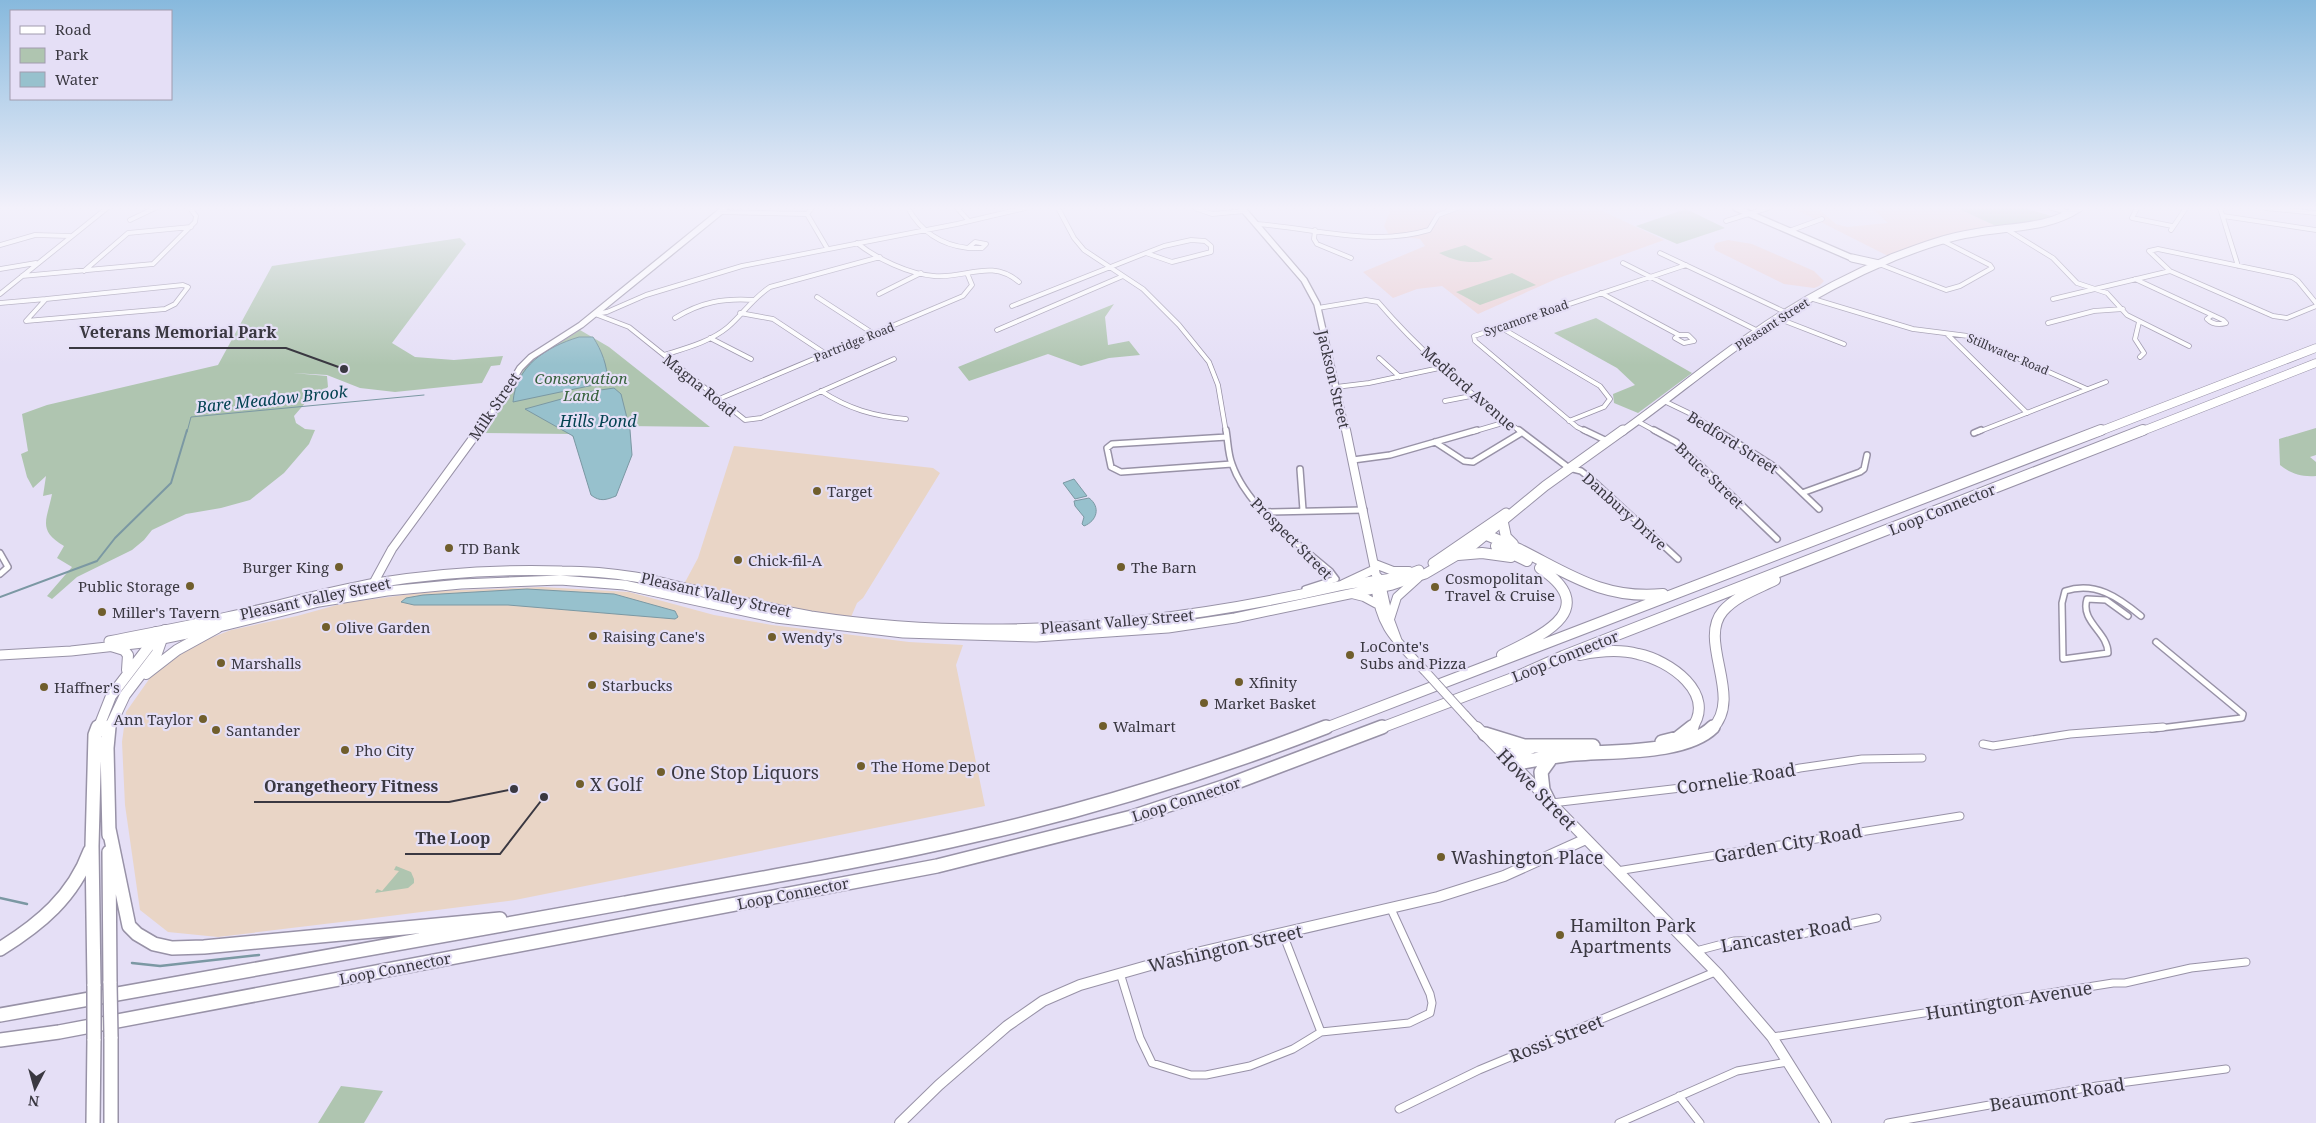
<svg xmlns="http://www.w3.org/2000/svg" width="2316" height="1123" font-family="'Noto Serif',serif">
<style>
.commercial{fill:#e9d5c6}
.education{fill:#ecd1d4}
.green{fill:#afc5b0}
.water{fill:#97c1cd;stroke:#7b98a3}
.lines{fill:none;stroke-linecap:round;stroke-linejoin:round}
.stream-far2{stroke:#7b98a3;stroke-width:1}
.stream-far1{stroke:#7b98a3;stroke-width:2}
.stream{stroke:#7b98a3;stroke-width:2.5}
.street-far2-casing{stroke:#9892a7;stroke-width:5.5}
.street-far1-casing{stroke:#9892a7;stroke-width:8}
.street-casing{stroke:#9892a7;stroke-width:9}
.secondary-far2-casing{stroke:#9892a7;stroke-width:8}
.secondary-far1-casing{stroke:#9892a7;stroke-width:10}
.secondary-casing{stroke:#9892a7;stroke-width:12}
.primary-far1-casing{stroke:#9892a7;stroke-width:9}
.primary-casing{stroke:#9892a7;stroke-width:11}
.highway-far2-casing{stroke:#9892a7;stroke-width:9}
.highway-far1-casing{stroke:#9892a7;stroke-width:12}
.highway-casing{stroke:#9892a7;stroke-width:16}
.street-far2{stroke:#fff;stroke-width:4}
.street-far1{stroke:#fff;stroke-width:5}
.street{stroke:#fff;stroke-width:7}
.secondary-far2{stroke:#fff;stroke-width:5.5}
.secondary-far1{stroke:#fff;stroke-width:8}
.secondary{stroke:#fff;stroke-width:10}
.primary-far1{stroke:#fff;stroke-width:7}
.primary{stroke:#fff;stroke-width:9}
.highway-far2{stroke:#fff;stroke-width:8}
.highway-far1{stroke:#fff;stroke-width:10}
.highway{stroke:#fff;stroke-width:13}
.secondary-bridge-casing{stroke:#9892a7;stroke-width:10;stroke-linecap:butt}
.highway-bridge-casing{stroke:#9892a7;stroke-width:16;stroke-linecap:butt}
.secondary-bridge{stroke:#fff;stroke-width:8}
.highway-bridge{stroke:#fff;stroke-width:13}
.poi-dot{fill:#705e2c;stroke:#e5dff6;stroke-width:2}
.labels{text-anchor:middle;dominant-baseline:central;stroke-width:4.5;stroke-linejoin:round;paint-order:stroke}
.far-street-label{font-size:12px;fill:#3a3841;stroke:#e5dff6}
.park-label{font-size:15px;font-style:italic;fill:#37623d;stroke:#e5dff6}
.street-label{font-size:15px;fill:#3a3841;stroke:#e5dff6}
.poi-label{font-size:15px;fill:#3a3841;stroke:#e5dff6;text-anchor:start}
.water-label{font-size:16px;font-style:italic;fill:#034250;stroke:#e5dff6}
.near-poi-label{font-size:18px;fill:#3a3841;stroke:#e5dff6;text-anchor:start}
.near-street-label{font-size:18px;fill:#3a3841;stroke:#e5dff6}
.leader{fill:none;stroke:#3a3841;stroke-width:2}
.callout-dot{fill:#3a3841;stroke:#e5dff6;stroke-width:2}
.callout-label{font-size:16px;text-anchor:middle;font-weight:bold;fill:#3a3841;stroke:#e5dff6;stroke-width:4.5;stroke-linejoin:round;paint-order:stroke}
</style>
<rect width="100%" height="100%" fill="#e5dff6"/>
<path class="commercial" d="M734 446 933 468 940 473 863 598 857 603 851 617 824 615 683 586 698 558Z
M542 587 629 592 714 615 772 625 909 642 963 645 956 665 985 806 515 900 366 919 218 937 168 932 140 910 125 805 122 742 126 712 152 675 195 644 231 630 297 616 344 603 434 591Z"/>
<path class="education" d="M1391 208H1596L1664 240 1556 279 1478 314 1442 286 1417 289 1393 298 1363 272 1425 246 1420 239 1389 235 1384 226Z
M1793 208H1817L1836 224 1847 227 1888 223 1872 208H1957L1998 227 1974 229 1888 256Z
M1728 240 1752 244 1814 271 1824 281 1819 286 1814 288 1784 284 1715 250 1714 246 1716 243Z"/>
<path class="green" d="M1957 208H2024L2051 216 2034 223 1998 227Z
M1686 209 1725 228 1677 244 1636 226Z
M460 238 466 244 392 343 415 357 454 360 503 356 500 365 491 366 482 383 395 392 360 388 327 375 293 373 327 376 328 387 306 402 294 416 296 423 305 429 315 430 309 444 284 473 250 500 221 508 186 514 152 530 144 540 132 550 77 577 52 599 47 596 72 567 57 558 64 546C37 530 47 520 52 494L43 496 46 476 33 488 27 477 21 454 28 451 22 414 47 405 218 365 272 266Z
M1465 245 1493 259C1474 265 1456 262 1439 253Z
M1512 273 1536 285 1480 305 1456 292Z
M1114 304 1105 317 1108 345 1129 341 1140 355 1109 358 1081 366 1048 354 969 381 958 367Z
M1596 318 1692 373 1638 413 1614 403 1613 394 1635 385 1617 368 1554 333Z
M580 330 609 347 710 427 625 426 577 443 571 434 483 433 505 403 524 369 535 359Z
M2316 428V455L2310 457 2316 462V476C2301 477 2291 474 2280 465L2279 439Z
M396 866 411 872 414 879V883L408 888 375 893 377 889 382 891 399 871 394 870Z
M341 1086 383 1091 364 1123H318Z"/>
<path class="water" d="M579 337H593C602 351 607 365 608 382L513 402C516 366 546 347 579 337Z
M614 388 621 394 630 430 632 455 616 496C606 500 600 502 591 495L573 436 525 409 587 392Z
M1074 479 1087 496 1075 499 1063 483Z
M1089 498C1101 507 1097 521 1084 526L1082 524 1084 517 1075 506 1074 501Z
M527 589 614 594 675 611 678 617 675 619 508 605H414L401 602 406 598 423 595Z"/>
<g class="lines">
<path class="stream-far2" d="M187 432 191 417 424 395"/>
<path class="stream-far1" d="M0 597 97 561 115 538 171 483 187 430"/>
<path class="stream" d="M0 898 27 904
M132 963 160 966 259 955"/>
<g class="street-far2-casing">
<path id="street-far2" d="M812 208 807 214 827 248
M908 208C921 232 941 245 968 248
M957 208 969 221
M1058 208 1074 238 1084 250 1143 289 1179 325 1209 362 1218 385 1226 432
M1195 208 1212 214 1245 211
M2052 208 2070 213
M2137 208 2132 218 2172 226
M2220 208 2238 266
M2265 208 2316 213
M719 212 807 214
M2223 216 2316 230
M130 220 155 208
M1726 221 1768 208
M1256 224C1313 228 1373 247 1429 230L1438 215 1457 208
M2006 229 2053 258 2077 283 2107 293 2127 315 2189 346
M1315 230 1314 239 1317 244 1351 258
M2171 230 2186 208
M1789 231 1822 219
M1191 240 1205 241 1211 246V252L1172 262 1146 253 1164 246Z
M975 242 986 244 982 248H968Z
M857 243C877 259 909 274 934 276 966 279 991 258 1019 282
M0 245 35 235 70 236
M1660 253 1785 312
M1623 263 1758 331
M1879 264 1946 290 1960 286 1992 268 1990 265 1943 241
M0 269 36 263
M84 271 128 233 191 227
M22 276 153 264 195 222 196 216 190 208
M2135 279 2223 320 2226 323C2219 325 2212 324 2207 319L2212 315
M183 285 188 287 175 304 165 309 26 321 46 299Z
M1601 293 1679 335
M0 294 107 208
M879 294 921 273
M817 297 874 334
M1810 298 1913 329 1968 336 2087 389
M2053 299 2170 271
M0 303 46 299
M2316 303 2298 281 2292 277 2158 249 2149 251 2170 271 2273 316 2287 318 2316 306
M1012 306 1146 253
M1318 308 1366 300 1378 302C1419 350 1470 394 1521 432
M740 313 773 319 826 354
M595 314 607 312 646 295 742 266 957 224 1025 208
M595 314 629 327 745 420 761 418 894 359
M675 318C701 302 723 298 754 300
M1777 318 1844 344
M2139 322 2135 339 2144 353 2140 357
M2048 323 2094 311 2123 309
M1500 327 1600 386 1610 399 1604 407 1569 421
M997 330 1123 276
M1947 334 2027 413
M1679 335H1688L1694 341 1684 343 1675 338Z
M710 338 751 359
M664 355C686 348 710 342 728 327 743 314 753 298 770 287L880 257
M1379 358 1400 377
M1336 387 1369 383 1444 367
M821 391C849 409 873 416 906 419
M719 399 963 296 972 285 967 273
M1445 401 1476 395
M1664 401 1691 414 1719 432
M1637 421 1657 432
M1472 432 1506 422
M1587 432 1577 427 1475 341 1474 336 1686 265
M1978 432 2106 382"/>
</g>
<g class="street-far1-casing">
<path id="street-far1" d="M1226 430C1228 441 1228 454 1232 464 1247 507 1297 543 1330 571L1336 579 1305 589
M1519 430 1569 468 1581 471 1590 478 1678 559
M1584 430 1607 441
M1654 430 1676 442 1777 539
M1717 430 1775 467 1819 509
M1974 433 1981 430
M1227 437 1112 444 1107 448 1111 467 1121 472 1232 464
M1435 442 1464 461 1473 462 1521 433
M1353 460 1390 455 1477 430
M1300 469 1303 510
M1802 493 1860 472 1864 469 1867 455
M1264 512 1364 510
M0 553 8 567 0 574
M2128 616 2106 600 2087 599C2080 622 2108 632 2108 653L2063 659 2062 603 2065 591C2095 581 2118 597 2141 616
M2152 729 2242 718 2243 714 2156 642"/>
</g>
<g class="street-casing">
<path id="street" d="M1983 744 1993 746 2070 734 2163 727
M1552 803 1741 781 1800 768 1862 759 1922 758
M1617 871 1960 816
M1283 934 1321 1032
M1696 951 1734 941 1774 940 1877 918
M1120 973 1140 1038 1152 1063 1191 1075H1206L1250 1066 1293 1049 1321 1032 1409 1023 1430 1013 1432 1003 1430 994 1391 909
M1773 1037 2113 983H2125L2191 968 2246 962
M1679 1096 1700 1123
M1399 1109 1479 1070 1715 972
M1619 1123 1737 1071 1787 1062
M1888 1123 2097 1086 2226 1069"/>
</g>
<g class="secondary-far2-casing">
<path id="secondary-far2" d="M1242 208 1304 280 1317 304 1346 432
M1736 208 1852 258
M478 432 499 403 520 368 531 357 581 325 725 208"/>
</g>
<g class="secondary-far1-casing">
<path id="secondary-far1" d="M1346 430 1376 575 1380 579 1388 615 1398 642
M1375 564 1393 571H1409
M1343 584 1375 569
M1375 584C1380 628 1395 639 1424 670
M363 594 373 584 392 549 479 430
M1352 594 1364 597 1377 604
M1390 619 1397 597 1418 578
M1465 715 1478 729"/>
</g>
<g class="secondary-casing">
<path id="secondary" d="M1477 727 1718 974 1772 1037 1826 1123
M900 1123 939 1085 1007 1026 1043 1001 1080 985 1175 958 1438 897 1504 876 1586 839"/>
</g>
<g class="primary-far1-casing">
<path id="primary-far1" d="M1852 258 1879 264
M1622 432C1666 401 1707 366 1752 335 1796 304 1844 278 1894 257 1920 247 1947 237 1974 233 2010 226 2047 229 2079 208"/>
</g>
<g class="primary-casing">
<path id="primary" d="M1433 563 1506 513
M109 641C148 633 188 626 227 617 277 606 326 592 376 583 438 573 500 569 562 571 587 571 611 573 635 577 655 580 675 586 694 590 733 600 772 609 811 616 986 643 1163 626 1334 587 1362 581 1393 581 1419 570
M0 655 71 651 143 643 211 629 319 602 387 591 461 584 560 580 624 585 776 618 903 633 1036 637 1168 628 1235 618 1392 585 1425 574 1471 547 1545 486 1623 430"/>
</g>
<g class="highway-far2-casing">
<path id="highway-far2" d="M2098 432 2316 348
M2140 432 2316 363"/>
</g>
<g class="highway-far1-casing">
<path id="highway-far1" d="M1503 523 1506 537 1513 544
M1480 532C1493 538 1506 543 1519 549 1569 574 1604 600 1663 594
M1496 546 1527 561
M1458 555 1482 553 1511 557
M111 646 124 650 128 655 127 670
M1502 655C1540 636 1603 610 1540 568
M1580 655C1599 651 1619 649 1638 654 1669 660 1718 694 1691 729
M146 674 177 650 217 628
M98 729 111 696 153 641 156 632
M109 729 125 695 157 653 165 630
M1323 729 2101 430
M1378 729 1518 676 1563 656 2143 430
M1712 729C1744 697 1697 641 1723 611 1736 596 1757 589 1775 580"/>
</g>
<g class="highway-casing">
<path id="highway" d="M109 727 107 748 109 835
M1485 734 1524 746H1593
M1662 742 1678 738 1692 727
M1531 747 1515 753 1513 764C1530 761 1548 757 1566 755 1606 750 1684 756 1713 727
M1550 804 1543 790 1541 772 1551 758
M109 829 129 926 137 934 154 944 172 948 204 947 500 919
M109 852 110 983
M0 949C40 924 73 897 90 851
M94 986 92 846 95 735 98 727
M0 1015C209 979 417 941 625 903 744 881 863 862 981 834 1099 807 1213 771 1326 727
M111 1037V1123
M0 1040 59 1032 937 866 1132 817 1226 786 1382 727
M93 1123 94 1039"/>
</g>
<use href="#street-far2" class="street-far2"/>
<use href="#street-far1" class="street-far1"/>
<use href="#street" class="street"/>
<use href="#secondary-far2" class="secondary-far2"/>
<use href="#secondary-far1" class="secondary-far1"/>
<use href="#secondary" class="secondary"/>
<use href="#primary-far1" class="primary-far1"/>
<use href="#primary" class="primary"/>
<use href="#highway-far2" class="highway-far2"/>
<use href="#highway-far1" class="highway-far1"/>
<use href="#highway" class="highway"/>
<g class="secondary-bridge-casing">
<path id="secondary-bridge" d="M1424 670 1465 715"/>
</g>
<g class="highway-bridge-casing">
<path id="highway-bridge" d="M110 983 111 1037
M94 986V1039"/>
</g>
<use href="#secondary-bridge" class="secondary-bridge"/>
<use href="#highway-bridge" class="highway-bridge"/>
</g>
<linearGradient id="sky" x2="0" y2="1"><stop stop-color="#87b9dd"/><stop offset="0.57" stop-color="#f3f1fb"/><stop offset="1" stop-color="#f3f1fb" stop-opacity="0"/></linearGradient>
<rect width="2316" height="365" fill="url(#sky)"/>
<g class="poi-dot">
<circle cx="817" cy="491" r="5"/>
<circle cx="449" cy="548" r="5"/>
<circle cx="738" cy="560" r="5"/>
<circle cx="339" cy="567" r="5"/>
<circle cx="1121" cy="567" r="5"/>
<circle cx="190" cy="586" r="5"/>
<circle cx="1435" cy="587" r="5"/>
<circle cx="102" cy="612" r="5"/>
<circle cx="326" cy="627" r="5"/>
<circle cx="593" cy="636" r="5"/>
<circle cx="772" cy="637" r="5"/>
<circle cx="1350" cy="655" r="5"/>
<circle cx="221" cy="663" r="5"/>
<circle cx="1239" cy="682" r="5"/>
<circle cx="592" cy="685" r="5"/>
<circle cx="44" cy="687" r="5"/>
<circle cx="1204" cy="703" r="5"/>
<circle cx="203" cy="719" r="5"/>
<circle cx="1103" cy="726" r="5"/>
<circle cx="216" cy="730" r="5"/>
<circle cx="345" cy="750" r="5"/>
<circle cx="861" cy="766" r="5"/>
<circle cx="661" cy="772" r="5"/>
<circle cx="580" cy="784" r="5"/>
<circle cx="1441" cy="857" r="5"/>
<circle cx="1560" cy="935" r="5"/>
</g>
<g class="labels">
<g class="far-street-label">
<text transform="translate(1526 318) rotate(-19)">Sycamore Road</text>
<text transform="translate(1772 324) rotate(-33)">Pleasant Street</text>
<text transform="translate(854 342) rotate(-22)">Partridge Road</text>
<text transform="translate(2008 354) rotate(23)">Stillwater Road</text>
</g>
<g class="park-label">
<text x="581" y="378">Conservation<tspan x="581" dy="17">Land</tspan></text>
</g>
<g class="street-label">
<text transform="translate(1334 379) rotate(77)">Jackson Street</text>
<text transform="translate(700 385) rotate(39)">Magna Road</text>
<text transform="translate(1469 388) rotate(41)">Medford Avenue</text>
<text transform="translate(494 406) rotate(-56)">Milk Street</text>
<text transform="translate(1733 442) rotate(32)">Bedford Street</text>
<text transform="translate(1710 475) rotate(44)">Bruce Street</text>
<text transform="translate(1942 509) rotate(-22)">Loop Connector</text>
<text transform="translate(1625 511) rotate(42)">Danbury Drive</text>
<text transform="translate(1292 538) rotate(45)">Prospect Street</text>
<text transform="translate(716 594) rotate(13)">Pleasant Valley Street</text>
<text transform="translate(315 598) rotate(-12)">Pleasant Valley Street</text>
<text transform="translate(1117 621) rotate(-5)">Pleasant Valley Street</text>
<text transform="translate(1565 656) rotate(-22)">Loop Connector</text>
<text transform="translate(1186 799) rotate(-18)">Loop Connector</text>
<text transform="translate(793 893) rotate(-11)">Loop Connector</text>
<text transform="translate(395 968) rotate(-11)">Loop Connector</text>
</g>
<g class="poi-label">
<text x="827" y="491">Target</text>
<text x="459" y="548">TD Bank</text>
<text x="748" y="560">Chick-fil-A</text>
<text x="329" y="567" text-anchor="end">Burger King</text>
<text x="1131" y="567">The Barn</text>
<text x="1445" y="578">Cosmopolitan<tspan x="1445" dy="17">Travel &amp; Cruise</tspan></text>
<text x="180" y="586" text-anchor="end">Public Storage</text>
<text x="112" y="612">Miller's Tavern</text>
<text x="336" y="627">Olive Garden</text>
<text x="603" y="636">Raising Cane's</text>
<text x="782" y="637">Wendy's</text>
<text x="1360" y="646">LoConte's<tspan x="1360" dy="17">Subs and Pizza</tspan></text>
<text x="231" y="663">Marshalls</text>
<text x="1249" y="682">Xfinity</text>
<text x="602" y="685">Starbucks</text>
<text x="54" y="687">Haffner's</text>
<text x="1214" y="703">Market Basket</text>
<text x="193" y="719" text-anchor="end">Ann Taylor</text>
<text x="1113" y="726">Walmart</text>
<text x="226" y="730">Santander</text>
<text x="355" y="750">Pho City</text>
<text x="871" y="766">The Home Depot</text>
</g>
<g class="water-label">
<text transform="translate(272 399) rotate(-6)">Bare Meadow Brook</text>
<text x="598" y="421">Hills Pond</text>
</g>
<g class="near-poi-label">
<text x="671" y="772">One Stop Liquors</text>
<text x="590" y="784">X Golf</text>
<text x="1451" y="857">Washington Place</text>
<text x="1570" y="925">Hamilton Park<tspan x="1570" dy="21">Apartments</tspan></text>
</g>
<g class="near-street-label">
<text transform="translate(1736 778) rotate(-9)">Cornelie Road</text>
<text transform="translate(1537 789) rotate(46)">Howe Street</text>
<text transform="translate(1788 843) rotate(-10)">Garden City Road</text>
<text transform="translate(1786 934) rotate(-10)">Lancaster Road</text>
<text transform="translate(1225 948) rotate(-13)">Washington Street</text>
<text transform="translate(2009 1000) rotate(-9)">Huntington Avenue</text>
<text transform="translate(1556 1038) rotate(-22)">Rossi Street</text>
<text transform="translate(2057 1094) rotate(-9)">Beaumont Road</text>
</g>
</g>
<path class="leader" d="M344 369L286 348H69M514 789L449 802H254M544 797L500 854H405"/>
<g class="callout-dot">
<circle cx="344" cy="369" r="5"/>
<circle cx="514" cy="789" r="5"/>
<circle cx="544" cy="797" r="5"/>
</g>
<g class="callout-label">
<text x="178" y="338">Veterans Memorial Park</text>
<text x="351" y="792">Orangetheory Fitness</text>
<text x="453" y="844">The Loop</text>
</g>
<rect x="10" y="10" width="162" height="90" fill="#e5dff6" stroke="#a19cae"/>
<rect x="20" y="26" width="25" height="8" fill="#ffffff" stroke="#a19cae"/>
<text x="55" y="35" font-size="15" fill="#3a3841">Road</text>
<rect x="20" y="48" width="25" height="15" fill="#afc5b0" stroke="#a19cae"/>
<text x="55" y="60" font-size="15" fill="#3a3841">Park</text>
<rect x="20" y="72" width="25" height="15" fill="#97c1cd" stroke="#a19cae"/>
<text x="55" y="85" font-size="15" fill="#3a3841">Water</text>
<g transform="translate(35 1088) rotate(186)" stroke="#e5dff6" stroke-width="4" paint-order="stroke">
<path d="M0-4L9 19L0 12L-9 19Z" fill="#3a3841"/>
<text y="-8" font-size="14" font-weight="bold" text-anchor="middle" fill="#3a3841">N</text>
</g>
</svg>
